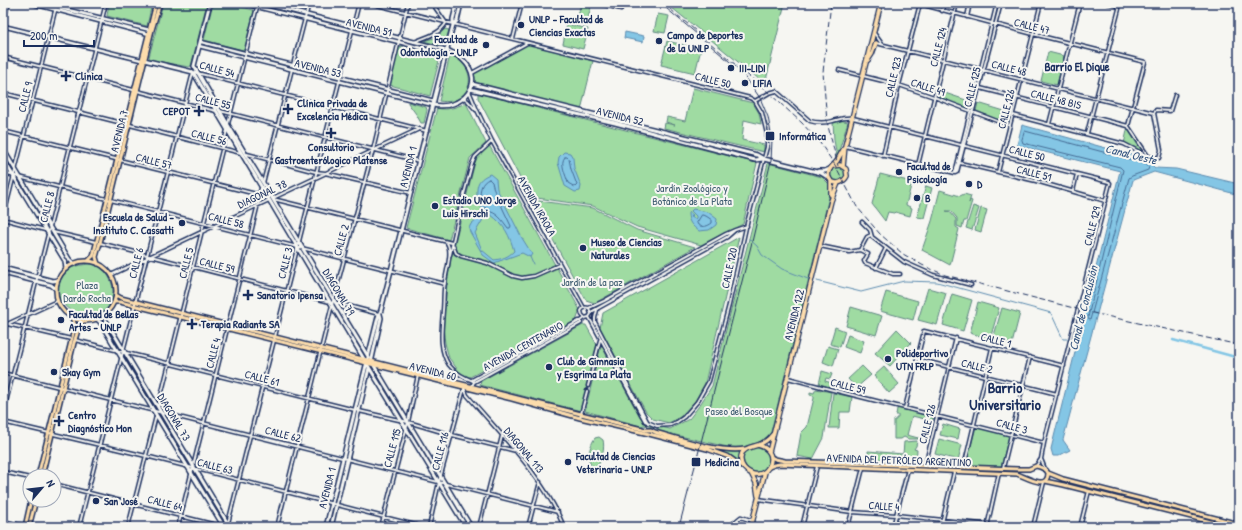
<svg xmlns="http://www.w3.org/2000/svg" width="1242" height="530" font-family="'Patrick Hand',sans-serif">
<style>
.green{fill:#9fdba2;stroke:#5d8580}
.water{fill:#84c6e5;stroke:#5a8aaf;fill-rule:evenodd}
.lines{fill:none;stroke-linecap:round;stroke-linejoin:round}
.shore{stroke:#456b94;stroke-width:1}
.stream{stroke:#5a8aaf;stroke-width:1}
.canal{stroke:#84c6e5;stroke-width:2.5}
.minor-casing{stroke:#1b2f5e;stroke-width:5}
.tertiary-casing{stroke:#1b2f5e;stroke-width:5.5}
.secondary-casing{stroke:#1b2f5e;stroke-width:6}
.primary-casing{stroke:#1b2f5e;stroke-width:6}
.trunk-casing{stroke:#1b2f5e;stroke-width:6}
.minor{stroke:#f6f6f2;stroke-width:2}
.tertiary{stroke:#f6f6f2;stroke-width:2.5}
.secondary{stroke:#f6f6f2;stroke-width:3}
.primary{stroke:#fcdcac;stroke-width:3}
.trunk{stroke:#fcdcac;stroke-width:3.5}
.tram{stroke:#1b2f5e;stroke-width:1}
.rail{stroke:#1b2f5e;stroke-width:1;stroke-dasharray:6 3;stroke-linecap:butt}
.poi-dot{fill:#1b2f5e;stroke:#f6f6f2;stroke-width:1.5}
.labels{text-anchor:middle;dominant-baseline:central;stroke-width:4;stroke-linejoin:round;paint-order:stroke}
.poi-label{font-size:11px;font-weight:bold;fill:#1b2f5e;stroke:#f6f6f2;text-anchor:start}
.street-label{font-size:11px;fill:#1b2f5e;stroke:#f6f6f2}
.park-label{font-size:11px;fill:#3c5a6f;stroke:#f6f6f2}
.neighbourhood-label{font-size:12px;font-weight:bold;fill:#1b2f5e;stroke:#f6f6f2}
.water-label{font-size:12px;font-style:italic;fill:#355580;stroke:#f6f6f2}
.district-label{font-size:15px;font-weight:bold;fill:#1b2f5e;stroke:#f6f6f2}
</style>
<rect width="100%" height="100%" fill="#f6f6f2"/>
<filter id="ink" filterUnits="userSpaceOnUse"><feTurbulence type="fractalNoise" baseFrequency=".025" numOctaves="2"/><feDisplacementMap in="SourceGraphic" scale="8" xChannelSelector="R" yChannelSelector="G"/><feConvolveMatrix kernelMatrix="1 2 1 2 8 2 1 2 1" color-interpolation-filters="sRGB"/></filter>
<g filter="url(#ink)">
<path class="green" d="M109 3H152L147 26 107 16Z
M163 3H207L191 66 189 67 151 60 149 57Z
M213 3H226L253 10 254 11 244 50H243L204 40Z
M581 3 591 6 587 24 577 21Z
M666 3H785L765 84Z
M658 14 669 16 665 33 654 31Z
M567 24 588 29 583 49 563 44Z
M445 29 449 30 445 43 441 46 424 41 437 37Z
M667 41 701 49 695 73 661 65Z
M528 43 593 61 581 110 475 85 474 74Z
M399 46 440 57 430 96 390 85Z
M1048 52 1064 56 1057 85 1041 81Z
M450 55C480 66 474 107 439 101Z
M693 88 753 103 759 113 761 124 744 120 742 140 764 145V152L664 128 665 123 675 125 666 122 667 117 685 121Z
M939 91 969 101 968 109 938 97Z
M478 93 757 163 743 224 701 245 637 227 593 206 530 197 478 98Z
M408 102 426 107 427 110 424 123H421L416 114 408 103Z
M466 103 486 143 470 158 449 240 406 228 437 108C447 111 456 107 466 103Z
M978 103 1011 113 1008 124 976 111Z
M840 120 848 122 837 157 834 140 833 122Z
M1128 126 1148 156 1124 144Z
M489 145 580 310 576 321 470 377 461 374 449 358 445 343 443 327 447 284 451 258 476 158Z
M768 163 822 177 829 184 830 193 771 432 766 440 740 448H732L658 431 657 428 644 425 641 426 585 411 601 345 640 417 648 424 670 429 689 419 699 406 712 386Z
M829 174a8 8 0 1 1 16 0a8 8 0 1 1-16 0Z
M880 174 912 182 906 205 912 208 910 216 895 212 894 213 888 212 885 221 872 204Z
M926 186 932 188 924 218 917 217Z
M940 190 960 196 964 194 971 196 969 203 970 200 972 201 966 221H964L962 228 957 226V218L951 211H946L950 212 956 219V227L959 229 950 265 922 250 932 221Z
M531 200 593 208 637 230 695 247 595 303 586 300Z
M973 206 979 208 972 230 966 228Z
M981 208 987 210 981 232 975 230Z
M739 237 705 383 695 401 680 417 669 423 653 419 646 412 600 328 603 313Z
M89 264C96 264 103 268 107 274 126 300 95 334 71 311 67 308 63 304 60 300 54 289 61 274 71 268 76 265 83 265 89 264Z
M928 288 946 293 937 325 918 320Z
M886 292 918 301 913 320 880 311Z
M952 294 972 300 963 331 943 325Z
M978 302 999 308 990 339 970 333Z
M851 307 882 316 876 335 846 326Z
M1002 308 1020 313 1012 344 993 339Z
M583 325H586L587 327 597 345 581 411 480 385 481 381Z
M835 327 845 331 840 347 830 344Z
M897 329 911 343 890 366 875 353Z
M848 335 864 341 860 353 844 347Z
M828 346 838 349 833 366 823 362Z
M862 366 871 375 856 388 848 379Z
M884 367 899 384 889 393 874 376Z
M822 371 832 374 830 379 826 378 825 381 832 383V385L829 387 819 384Z
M816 389 831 392 824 438 813 459 797 456 801 433 807 427 814 398V396L810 395V392L814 393Z
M833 393 852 397 850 412H840L839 428H829Z
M899 408 933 417V421L912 416 907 435 922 439H908L904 437 901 439H894V420H896V418H898V415H896L897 409Z
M943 424 960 429 958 439 940 435Z
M976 427 1009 436 1001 467 967 466 966 465Z
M599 437 603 440C605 447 602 460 597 467H593C585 461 590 445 595 438Z
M939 439 962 445 958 460 935 454Z
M917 441 916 446 914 449 917 450 916 462 868 458V451L903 454 904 442Z
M702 447 732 452H741L739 456V462L722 452Z
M758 448 766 451 770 459C761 486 739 465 744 455 747 450 753 449 758 448Z"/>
<path class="water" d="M625 32 644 36 643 42 624 38Z
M1022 125 1146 159 1155 168 1176 169 1239 184V195L1154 172 1133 180 1063 440 1070 450 1058 456H1053L1051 449 1120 171 1017 145Z
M564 152 570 153 573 158 574 168 581 186 580 191 575 192 565 186 558 163 559 157Z
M490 174 496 179 497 189 522 238 532 254 530 257 522 253 494 263 483 255 470 232 469 228 471 224 483 214 481 205 477 202C477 187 475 180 490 174ZM491 215C504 224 510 236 514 251 508 257 502 259 494 260L482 250 475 233 485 216Z
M693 209 708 212 717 219 716 225 709 230 699 231C692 226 688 222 688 213L689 212 693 215 691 217 695 219 696 218V216L691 211Z"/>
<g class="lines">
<path class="shore" d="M1025 131 1144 163 1149 167 1148 170 1132 176 1129 178 1090 320 1088 319V317L1123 170 1120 167 1023 143 1022 140Z
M565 157H567L569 159 571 169 577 185 575 187 568 183C566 175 559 163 565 157Z
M489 179 492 182 494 190 511 226 510 228H508C502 220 497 212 487 211 485 207 482 203 481 199 479 191 481 182 489 179Z
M702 215 706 216 712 220V223C708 226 703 228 698 225L697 223Z"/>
<path class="stream" d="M749 239 757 246 762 255 782 269 808 279
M530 257 533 264
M817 281 861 292 904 281 937 282 1051 313 1063 339H1069"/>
<path class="canal" d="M1173 340 1239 358"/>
<g class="minor-casing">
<path id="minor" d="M369 3 750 98 755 101 762 113 767 134V147L747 223 729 305 709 381 697 402 684 417 677 422 670 425 657 426 645 421 589 317
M597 3 621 9
M916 3 1033 34 1145 62 1128 126 1148 156
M942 11 944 3
M967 17 970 3
M3 22 8 3
M874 33 882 44
M513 39 522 3
M414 42C426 37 440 34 446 23L432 3
M876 43 1154 113
M3 57 216 111
M293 65 309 3
M839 70 899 85 934 97 1010 126
M472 73 527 43
M980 88 1128 126
M469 91 477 110 492 141 584 308
M3 93 241 153
M464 98 468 101 476 110
M755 101 769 93 776 91 810 121C816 123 827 123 833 121 840 119 844 117 853 118L1109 182 1110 183 1044 443 1041 459 1036 466
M220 111 419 161
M1154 113 1156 110 1170 111 1175 95
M1013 115 1124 144 1145 155 1159 158 1161 150 1154 113
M228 124 258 3
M1049 124 1080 3
M3 131 256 194
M1087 133 1119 9 1117 5 1107 3
M845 146 955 173 957 172 1001 3
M247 154 316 172 325 173 411 193
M883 156 899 85 920 4
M960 163 1036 181 1106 201
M918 165 957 3
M998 172 1041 3
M3 173 445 284
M955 173 997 3
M1036 181 1040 165
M263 183 292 69
M1073 191 1077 174
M256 194 260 192 261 188
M273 198 419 129
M273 199 452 243
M3 219 45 230
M3 219 57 3
M862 222 870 230 872 237 904 262 933 275 971 285
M53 232 96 242
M100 243 330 302
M447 243C453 252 446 271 445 282 443 291 444 301 443 310 442 328 438 349 449 365 453 370 460 375 466 378 470 380 472 380 474 382
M453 245 456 253 461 256 487 263 513 276 522 278 534 276 559 265
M820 246 849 252 860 250 868 254 864 261 865 263 893 274H900
M860 250 867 237 871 235
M450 255 460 209 472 164 475 157 492 141
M876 268 886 248
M111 275 269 200
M337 303 379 314
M589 308 591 314 589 317
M597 310 595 318V322L648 423
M591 312 727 237 735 230 747 226
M589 317 585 318 582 315 581 311C583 307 586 307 589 308L604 301 726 234 735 230
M3 323 71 339
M3 326 57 301
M75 340 359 411 408 422 452 435 516 451
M917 359 1057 394
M3 373 558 512
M788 378 833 390 1044 443
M472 380 579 321H581
M472 386 474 382 581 323V321L585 318
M588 386 600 340
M464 388 467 395C502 436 544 477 564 527
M158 408 227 130
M905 408 924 331 1064 366
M3 414 106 3
M580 418 587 391
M3 422 146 456 423 527
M1041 459 1045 469
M925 466 956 338
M964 467 992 348
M1003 468 1030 357
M3 472 30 478
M54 484 224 527
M758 499 852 512 896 515 1009 527
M3 521 28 527
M79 527 193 72 427 131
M128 527 156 416
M178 527 259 200V197L256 194
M227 527 359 3
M277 527 332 305 373 150 408 3
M381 527 408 422 418 375
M429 527 439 482 464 389
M479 527 502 436
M528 527 540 482
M802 527 817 466
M848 527 863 468
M893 527 908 469
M941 527 954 472
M987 527 999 473
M1033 527 1044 482
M1080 527 1089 491"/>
</g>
<g class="tertiary-casing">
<path id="tertiary" d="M30 3 149 34
M40 3 150 30
M241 3 399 42 446 55
M260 3 447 50
M3 26 141 60
M201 42 434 101
M199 46 433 105
M729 527 741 517 753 521"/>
</g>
<g class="secondary-casing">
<path id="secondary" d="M453 25 457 21 461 3
M144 60 193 72
M194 66 228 125 369 358
M194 66 210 3
M193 72 367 364 466 527
M472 84 757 155 764 159 821 173 829 178
M470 89 615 123 755 160 763 159
M433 105C462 111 487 83 463 60 458 55 453 53 447 50
M3 149 69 259 74 264
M3 159 65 261 66 269
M818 171H825L830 169
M3 268 53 281 58 280
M3 273 51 285 56 289
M105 314V319L230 527
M97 319 100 322 224 527
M371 363 381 318 380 314
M373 364 471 527
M326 527 378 317 381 310 453 25V19L457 3
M331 527 369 368"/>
</g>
<g class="primary-casing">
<path id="primary" d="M88 261 93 256 156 3
M56 291a30 30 0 1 1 60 0a30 30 0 1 1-60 0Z
M98 264 96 257 100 243 152 30 160 3
M116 295 121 298 581 414 646 430H651L655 432C680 439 720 453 745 449
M114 302H120L512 399 580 418 649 434 707 449 729 457 743 467
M771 457 775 459 785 461 1018 469H1029L1036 466 1040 467 1046 470 1048 473 1063 479 1239 524
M769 467 774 465 780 464 1017 474C1026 477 1048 491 1048 473
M38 476 75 325 72 318
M42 476 74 343 79 327 83 321
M1045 481 1064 485 1231 527
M25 527 31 500
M29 527 36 500"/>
</g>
<g class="trunk-casing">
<path id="trunk" d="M868 60 872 54 876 43
M833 166 840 165 846 169 847 176C841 188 825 183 829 171 830 167 835 164 837 161 840 156 842 151 845 147
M843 167 845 146 881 3
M831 181V195
M758 445C786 452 763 489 744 468 741 464 740 458 742 453 746 447 752 447 758 445 764 443 769 439 773 434
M769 452 831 201 838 183
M751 473 756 483 758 496
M751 527 765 472"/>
</g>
<use href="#minor" class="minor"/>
<use href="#tertiary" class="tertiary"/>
<use href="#secondary" class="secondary"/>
<use href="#primary" class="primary"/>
<use href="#trunk" class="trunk"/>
<path class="tram" d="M660 3 742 72 760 98 768 117 772 139 771 161 751 246 696 462 679 527"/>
<path class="rail" d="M663 3 769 93 802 123 820 143 835 165 857 207 880 234 903 254 922 265 945 275 1097 314 1239 345
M831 3 823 72 827 122 838 166"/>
</g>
</g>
<g class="poi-dot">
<circle cx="521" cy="25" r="4"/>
<circle cx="659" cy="41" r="4"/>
<circle cx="486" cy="45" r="4"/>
<circle cx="731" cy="68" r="4"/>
<path d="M64 70h4v4h4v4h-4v4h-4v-4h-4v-4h4z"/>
<circle cx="745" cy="83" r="4"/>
<path d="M286 103h4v4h4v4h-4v4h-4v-4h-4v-4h4z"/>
<path d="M197 105h4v4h4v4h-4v4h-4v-4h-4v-4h4z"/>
<path d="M329 127h4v4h4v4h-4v4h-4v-4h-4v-4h4z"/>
<rect x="765" y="131" width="10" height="10" rx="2"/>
<circle cx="899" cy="172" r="4"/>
<circle cx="969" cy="184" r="4"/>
<circle cx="917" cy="198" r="4"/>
<circle cx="435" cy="206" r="4"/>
<circle cx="182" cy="223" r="4"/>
<circle cx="583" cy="248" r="4"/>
<path d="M246 289h4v4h4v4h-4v4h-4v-4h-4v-4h4z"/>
<circle cx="61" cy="320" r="4"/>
<path d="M190 318h4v4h4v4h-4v4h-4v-4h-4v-4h4z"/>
<circle cx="888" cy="359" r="4"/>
<circle cx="549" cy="367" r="4"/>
<circle cx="54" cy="372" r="4"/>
<path d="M57 415h4v4h4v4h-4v4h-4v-4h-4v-4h4z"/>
<circle cx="568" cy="462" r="4"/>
<rect x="691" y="457" width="10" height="10" rx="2"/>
<circle cx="96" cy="501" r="4"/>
</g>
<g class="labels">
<g class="poi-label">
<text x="529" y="19">UNLP - Facultad de<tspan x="529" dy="13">Ciencias Exactas</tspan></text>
<text x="667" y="35">Campo de Deportes<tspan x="667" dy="13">de la UNLP</tspan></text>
<text x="478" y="39" text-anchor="end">Facultad de<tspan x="478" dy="13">Odontología - UNLP</tspan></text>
<text x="739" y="68">III-LIDI</text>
<text x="75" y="76">Clinica</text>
<text x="753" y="83">LIFIA</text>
<text x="297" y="103">Clínica Privada de<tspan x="297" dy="13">Excelencia Médica</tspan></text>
<text x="190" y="111" text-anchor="end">CEPOT</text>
<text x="779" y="136">Informática</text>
<text x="331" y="147" text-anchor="middle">Consultorio<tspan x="331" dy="13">Gastroenterólogico Platense</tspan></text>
<text x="907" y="166">Facultad de<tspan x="907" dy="13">Psicología</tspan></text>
<text x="977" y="184">D</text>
<text x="925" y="198">B</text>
<text x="443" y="200">Estadio UNO Jorge<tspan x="443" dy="13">Luis Hirschi</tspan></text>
<text x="174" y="217" text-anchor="end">Escuela de Salud -<tspan x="174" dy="13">Instituto C. Cassatti</tspan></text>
<text x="591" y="242">Museo de Ciencias<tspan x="591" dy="13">Naturales</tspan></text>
<text x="257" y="295">Sanatorio Ipensa</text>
<text x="69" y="314">Facultad de Bellas<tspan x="69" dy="13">Artes - UNLP</tspan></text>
<text x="201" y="324">Terapia Radiante SA</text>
<text x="896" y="353">Polideportivo<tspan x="896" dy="13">UTN FRLP</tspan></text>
<text x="557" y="361">Club de Gimnasia<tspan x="557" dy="13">y Esgrima La Plata</tspan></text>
<text x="62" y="372">Skay Gym</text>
<text x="68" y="415">Centro<tspan x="68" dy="13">Diagnóstico Mon</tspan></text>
<text x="576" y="456">Facultad de Ciencias<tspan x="576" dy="13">Veterinaria - UNLP</tspan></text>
<text x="705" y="462">Medicina</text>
<text x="104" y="501">San José</text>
</g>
<g class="street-label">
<text transform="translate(1032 26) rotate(14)">CALLE 47</text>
<text transform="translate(369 27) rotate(14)">AVENIDA 51</text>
<text transform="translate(938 47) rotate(-76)">CALLE 124</text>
<text transform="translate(318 68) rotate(14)">AVENIDA 53</text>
<text transform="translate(1009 68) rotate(14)">CALLE 48</text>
<text transform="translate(217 69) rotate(15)">CALLE 54</text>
<text transform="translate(893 77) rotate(-77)">CALLE 123</text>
<text transform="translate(713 80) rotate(14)">CALLE 50</text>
<text transform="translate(928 87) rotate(18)">CALLE 49</text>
<text transform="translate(972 87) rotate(-76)">CALLE 125</text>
<text transform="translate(25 97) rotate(-76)">CALLE 9</text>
<text transform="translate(1056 99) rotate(14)">CALLE 48 BIS</text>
<text transform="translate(213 101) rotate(14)">CALLE 55</text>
<text transform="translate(1006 109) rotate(-76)">CALLE 126</text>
<text transform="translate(620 116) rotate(14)">AVENIDA 52</text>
<text transform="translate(119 131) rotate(-76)">AVENIDA 7</text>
<text transform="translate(209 137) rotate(14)">CALLE 56</text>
<text transform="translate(1027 153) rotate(14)">CALLE 50</text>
<text transform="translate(154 161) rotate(14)">CALLE 57</text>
<text transform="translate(408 167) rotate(-76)">AVENIDA 1</text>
<text transform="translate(1034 173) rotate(14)">CALLE 51</text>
<text transform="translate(262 194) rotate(-25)">DIAGONAL 78</text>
<text transform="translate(537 206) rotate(61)">AVENIDA IRAOLA</text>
<text transform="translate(47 207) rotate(-76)">CALLE 8</text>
<text transform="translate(226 220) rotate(14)">CALLE 58</text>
<text transform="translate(1092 226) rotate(-76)">CALLE 129</text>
<text transform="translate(341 240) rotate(-75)">CALLE 2</text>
<text transform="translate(136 263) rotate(-76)">CALLE 6</text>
<text transform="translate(186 263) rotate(-76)">CALLE 5</text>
<text transform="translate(285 263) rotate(-76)">CALLE 3</text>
<text transform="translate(217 265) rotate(14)">CALLE 59</text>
<text transform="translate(729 268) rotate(-78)">CALLE 120</text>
<text transform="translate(339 292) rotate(59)">DIAGONAL 79</text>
<text transform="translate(794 315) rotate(-76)">AVENIDA 122</text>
<text transform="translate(996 340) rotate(14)">CALLE 1</text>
<text transform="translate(523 346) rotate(-29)">AVENIDA CENTENARIO</text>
<text transform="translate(213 353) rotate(-76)">CALLE 4</text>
<text transform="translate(977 366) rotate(13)">CALLE 2</text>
<text transform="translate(433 371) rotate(14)">AVENIDA 60</text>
<text transform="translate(262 378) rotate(14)">CALLE 61</text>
<text transform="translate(848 386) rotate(14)">CALLE 59</text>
<text transform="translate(174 417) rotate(59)">DIAGONAL 73</text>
<text transform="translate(927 424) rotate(-76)">CALLE 126</text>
<text transform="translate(1012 426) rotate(15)">CALLE 3</text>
<text transform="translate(283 434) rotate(14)">CALLE 62</text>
<text transform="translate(392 448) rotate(-75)">CALLE 115</text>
<text transform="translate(524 450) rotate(50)">DIAGONAL 113</text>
<text transform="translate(440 451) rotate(-75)">CALLE 116</text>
<text transform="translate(899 460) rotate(2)">AVENIDA DEL PETRÓLEO ARGENTINO</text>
<text transform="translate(215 466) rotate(14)">CALLE 63</text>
<text transform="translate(327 488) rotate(-76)">AVENIDA 1</text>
<text transform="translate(165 503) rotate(14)">CALLE 64</text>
<text transform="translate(884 506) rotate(4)">CALLE 4</text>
</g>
<g class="park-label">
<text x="692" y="188">Jardín Zoológico y<tspan x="692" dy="13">Botánico de La Plata</tspan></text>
<text x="592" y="282">Jardín de la paz</text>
<text x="87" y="285">Plaza<tspan x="87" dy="13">Dardo Rocha</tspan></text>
<text x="739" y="411">Paseo del Bosque</text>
</g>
<g class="neighbourhood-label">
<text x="1077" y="66">Barrio El Dique</text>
</g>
<g class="water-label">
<text transform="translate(1131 154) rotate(14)">Canal Oeste</text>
<text transform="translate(1083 308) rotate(-76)">Canal de Conclusión</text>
</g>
<g class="district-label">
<text x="1005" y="387">Barrio<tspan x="1005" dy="17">Universitario</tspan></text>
</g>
</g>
<rect width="1242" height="530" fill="none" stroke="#f6f6f2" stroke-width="16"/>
<rect x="8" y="8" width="1226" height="514" fill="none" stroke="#1b2f5e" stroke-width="1.5" filter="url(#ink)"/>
<g transform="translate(42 488) rotate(62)"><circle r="19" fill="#f6f6f2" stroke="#9ea6b7"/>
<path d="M0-3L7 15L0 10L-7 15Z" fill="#1b2f5e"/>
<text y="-6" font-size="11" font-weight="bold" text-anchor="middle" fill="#1b2f5e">N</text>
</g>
<path d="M24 40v6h70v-6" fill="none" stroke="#1b2f5e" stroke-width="2"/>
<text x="30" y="40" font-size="12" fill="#1b2f5e" stroke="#f6f6f2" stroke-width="3" paint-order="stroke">200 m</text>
</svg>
